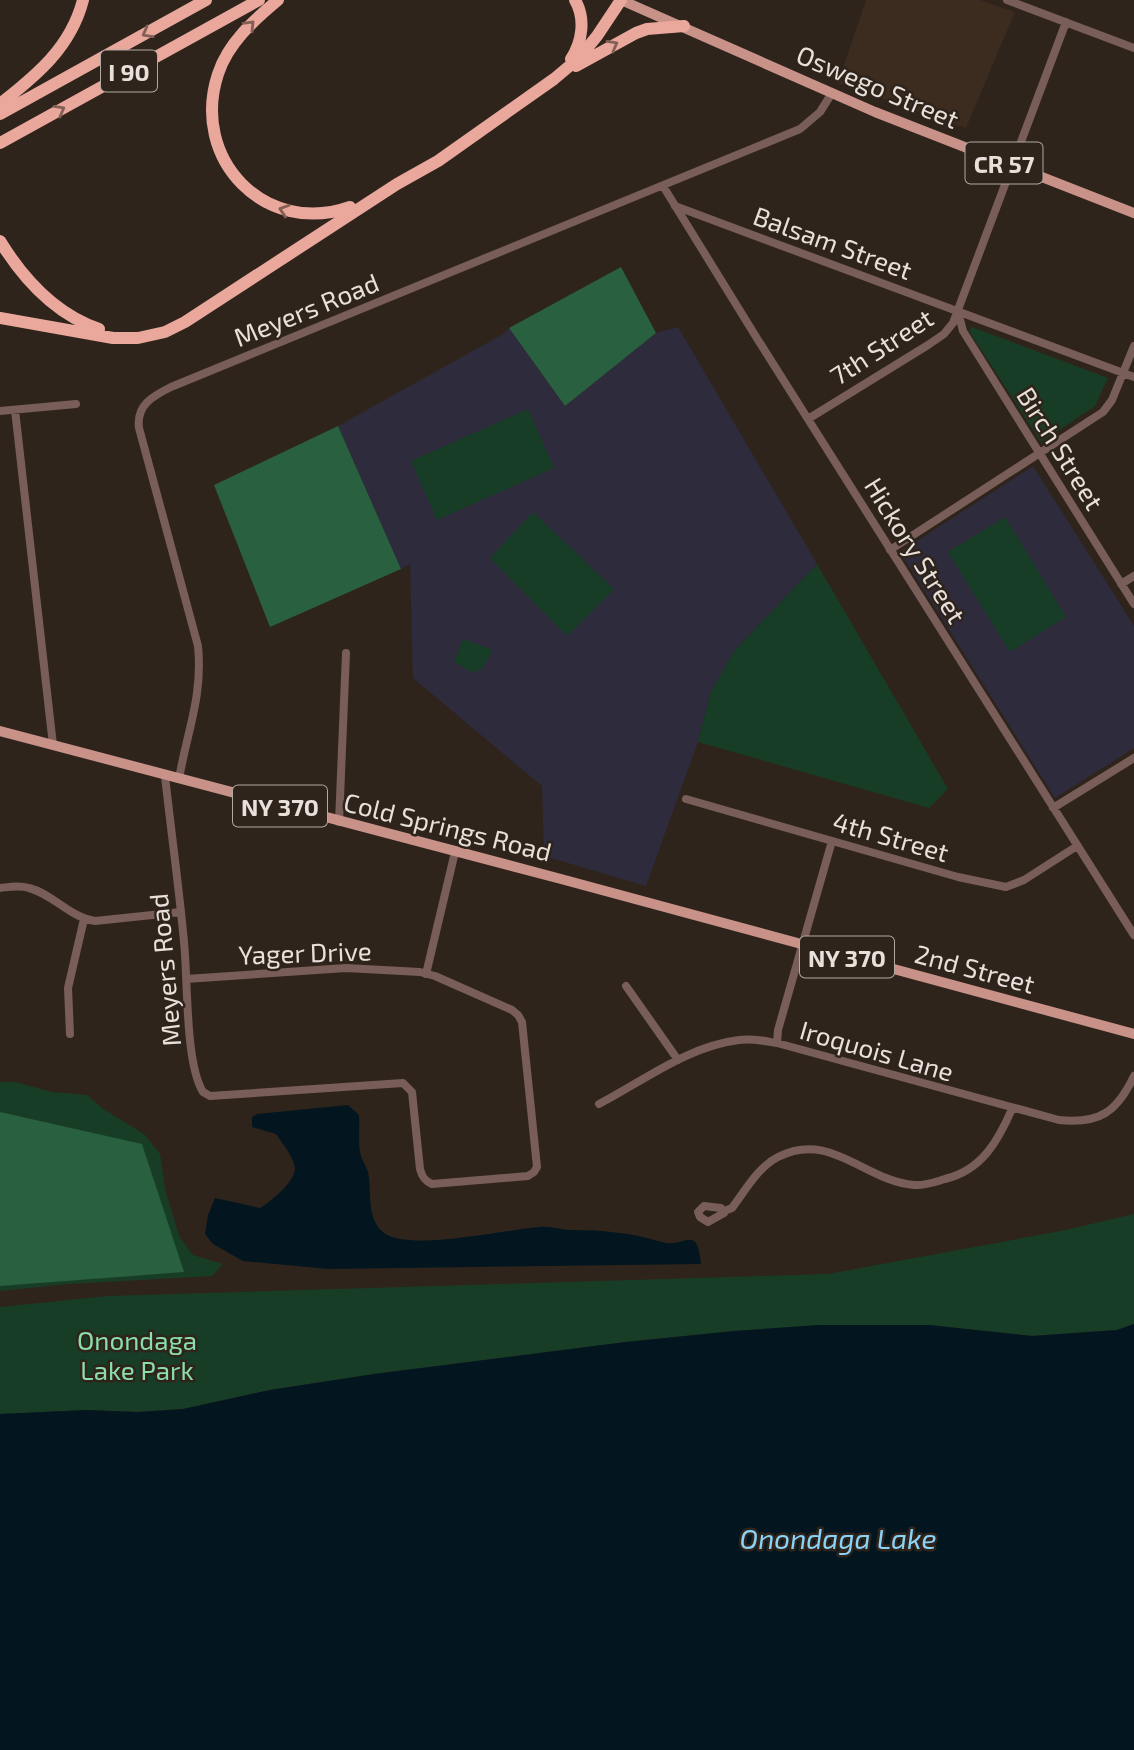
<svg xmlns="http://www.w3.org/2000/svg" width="1134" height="1750" font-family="'Exo 2',sans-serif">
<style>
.built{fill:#3c2b1f}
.education{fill:#2e2b3c}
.green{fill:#183d27}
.forest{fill:#29603f}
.water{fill:#03161f}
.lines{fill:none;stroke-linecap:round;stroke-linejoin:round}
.minor{stroke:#785d58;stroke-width:8}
.major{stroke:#c99288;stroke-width:10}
.highway{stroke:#e9a89b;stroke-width:12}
.oneway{stroke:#835f55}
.labels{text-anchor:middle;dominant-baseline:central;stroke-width:5;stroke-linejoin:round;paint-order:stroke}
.shield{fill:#2f241c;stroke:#b0a8a2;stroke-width:2}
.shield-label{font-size:24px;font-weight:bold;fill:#e8e0db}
.street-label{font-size:26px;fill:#e8e0db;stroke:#2f241c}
.park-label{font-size:26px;fill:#8bdea9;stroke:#2f241c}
.water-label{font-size:28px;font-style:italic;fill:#8bd2f7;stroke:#2f241c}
</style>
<rect width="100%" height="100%" fill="#2f241c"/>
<path class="built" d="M866 0H980L1015 12 966 128 838 83Z"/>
<path class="education" d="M678 327 817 564 735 650 711 691 698 742 646 886 544 856 542 786 413 678 410 564 401 569 338 426 505 333 509 328 565 406 656 333Z
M1033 466 1134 626V748L1055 798 900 552Z"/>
<path class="green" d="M972 327 1108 378 1095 406 1041 442 969 331Z
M528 409 554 468 437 520 411 461Z
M533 512 614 589 567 636 490 558Z
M1005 517 1066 617 1010 652 948 552Z
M817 564 948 789 929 808 698 742 711 691 735 650Z
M463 639 493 650 481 670 471 672 454 661Z
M0 1082H15L52 1092 87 1095 102 1108 144 1134 160 1154 165 1189 179 1236 193 1255 223 1264 212 1276 68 1284 0 1291Z
M1134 1214V1324L1117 1330 1032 1336 929 1325H819L734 1331 626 1342 374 1374 270 1390 183 1409 138 1412 86 1410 0 1414V1307L108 1296 828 1274 1061 1231Z"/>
<path class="forest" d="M621 267 656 333 565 406 509 328Z
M338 426 401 569 270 627 214 485Z
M0 1112 142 1144 184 1272 0 1286Z"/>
<path class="water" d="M348 1105 359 1115C360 1127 358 1140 360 1152 361 1159 366 1165 368 1172 372 1191 366 1218 383 1232 407 1253 508 1229 540 1227 551 1226 562 1230 572 1230 604 1230 632 1233 662 1242 685 1249 697 1222 701 1264L329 1269 243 1261 213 1244 205 1234 208 1215 215 1198 260 1208C271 1201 292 1185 295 1170 296 1160 282 1143 276 1134L252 1127V1117L257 1114Z
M1134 1324V1750H0V1414L86 1410 138 1412 183 1409 270 1390 374 1374 626 1342 734 1331 819 1325H929L1032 1336 1117 1330Z"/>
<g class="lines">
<path class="minor" d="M1007 0 1134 48
M663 186 758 340 1134 935
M675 206 1134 377
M958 312 963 331 1134 604
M15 410 53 745
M0 411 76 404
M808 419 928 345 944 334 953 323 1066 22
M890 550 1103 412 1112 400 1134 346
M1121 584 1134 576
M165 776C171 831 179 887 184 942 188 979 185 1063 203 1092L210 1096 403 1083 412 1092 420 1169C422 1177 425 1181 432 1184L528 1176 534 1172 537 1167 522 1022 518 1015 512 1010 435 976 420 972 346 968 186 979
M179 779C187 731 203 697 198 646L139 428C136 405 153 396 171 387L800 129 820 112 832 93
M686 799 958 877 1006 887 1024 880 1077 846
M1053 808 1134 758
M339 822 346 653
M0 888C10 887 19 885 29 888 53 894 69 917 95 921L181 912
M426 974 455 852
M626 986 678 1060
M70 1034 68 988 84 919
M777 1043 778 1030 832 841
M599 1104C643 1081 688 1046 739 1040 752 1038 764 1041 777 1043L1059 1120C1100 1124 1117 1112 1134 1076
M704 1206 721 1208 724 1213 708 1222 700 1217 698 1212Z
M724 1211 732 1208C745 1191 758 1167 778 1157 831 1130 864 1181 914 1185 925 1186 935 1182 945 1179 982 1170 998 1141 1012 1109"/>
<path class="major" d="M621 0 875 112 1134 213
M0 731 561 879 1134 1034"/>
<path class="highway" d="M278 0C254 20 228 43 218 74 190 159 265 237 350 207
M571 59C582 42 586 19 575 0
M576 66 636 33 647 29 684 26
M0 104C37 75 71 47 83 0
M0 114 206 0
M0 143 259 0
M0 241C24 280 55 314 99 329
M0 318 113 338H138L165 332 185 322 397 184 438 161 554 79 579 58 597 36 621 0"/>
</g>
<defs><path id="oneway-chevron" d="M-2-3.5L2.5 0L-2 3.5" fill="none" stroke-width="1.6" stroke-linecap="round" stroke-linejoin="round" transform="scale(1.75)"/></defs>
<g class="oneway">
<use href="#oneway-chevron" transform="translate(250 25) rotate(-46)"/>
<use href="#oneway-chevron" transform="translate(147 33) rotate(151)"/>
<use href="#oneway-chevron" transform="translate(613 45) rotate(-29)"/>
<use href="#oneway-chevron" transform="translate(60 110) rotate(-29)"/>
<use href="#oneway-chevron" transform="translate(284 210) rotate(-162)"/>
</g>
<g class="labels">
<g class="shield">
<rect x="101" y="50.5" width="56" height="41" rx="5"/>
<rect x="965.5" y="142.5" width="77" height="41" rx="5"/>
<rect x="233" y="785.5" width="94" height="41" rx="5"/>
<rect x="800" y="936.5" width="94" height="41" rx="5"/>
</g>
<g class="shield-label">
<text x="129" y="71">I 90</text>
<text x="1004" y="163">CR 57</text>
<text x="280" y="806">NY 370</text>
<text x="847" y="957">NY 370</text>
</g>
<g class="street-label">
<text transform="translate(878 86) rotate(23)">Oswego Street</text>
<text transform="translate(833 242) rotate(20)">Balsam Street</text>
<text transform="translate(306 309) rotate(-22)">Meyers Road</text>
<text transform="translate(881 346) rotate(-33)">7th Street</text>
<text transform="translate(1061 448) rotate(58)">Birch Street</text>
<text transform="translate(916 550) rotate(58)">Hickory Street</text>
<text transform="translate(448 826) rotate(14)">Cold Springs Road</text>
<text transform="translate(891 836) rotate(16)">4th Street</text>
<text transform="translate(305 952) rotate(-2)">Yager Drive</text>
<text transform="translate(975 968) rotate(15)">2nd Street</text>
<text transform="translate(164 970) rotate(-95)">Meyers Road</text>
<text transform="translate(877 1050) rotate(16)">Iroquois Lane</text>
</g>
<g class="park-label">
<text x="137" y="1339">Onondaga<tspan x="137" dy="30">Lake Park</tspan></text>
</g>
<g class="water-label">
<text x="838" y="1538">Onondaga Lake</text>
</g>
</g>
</svg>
